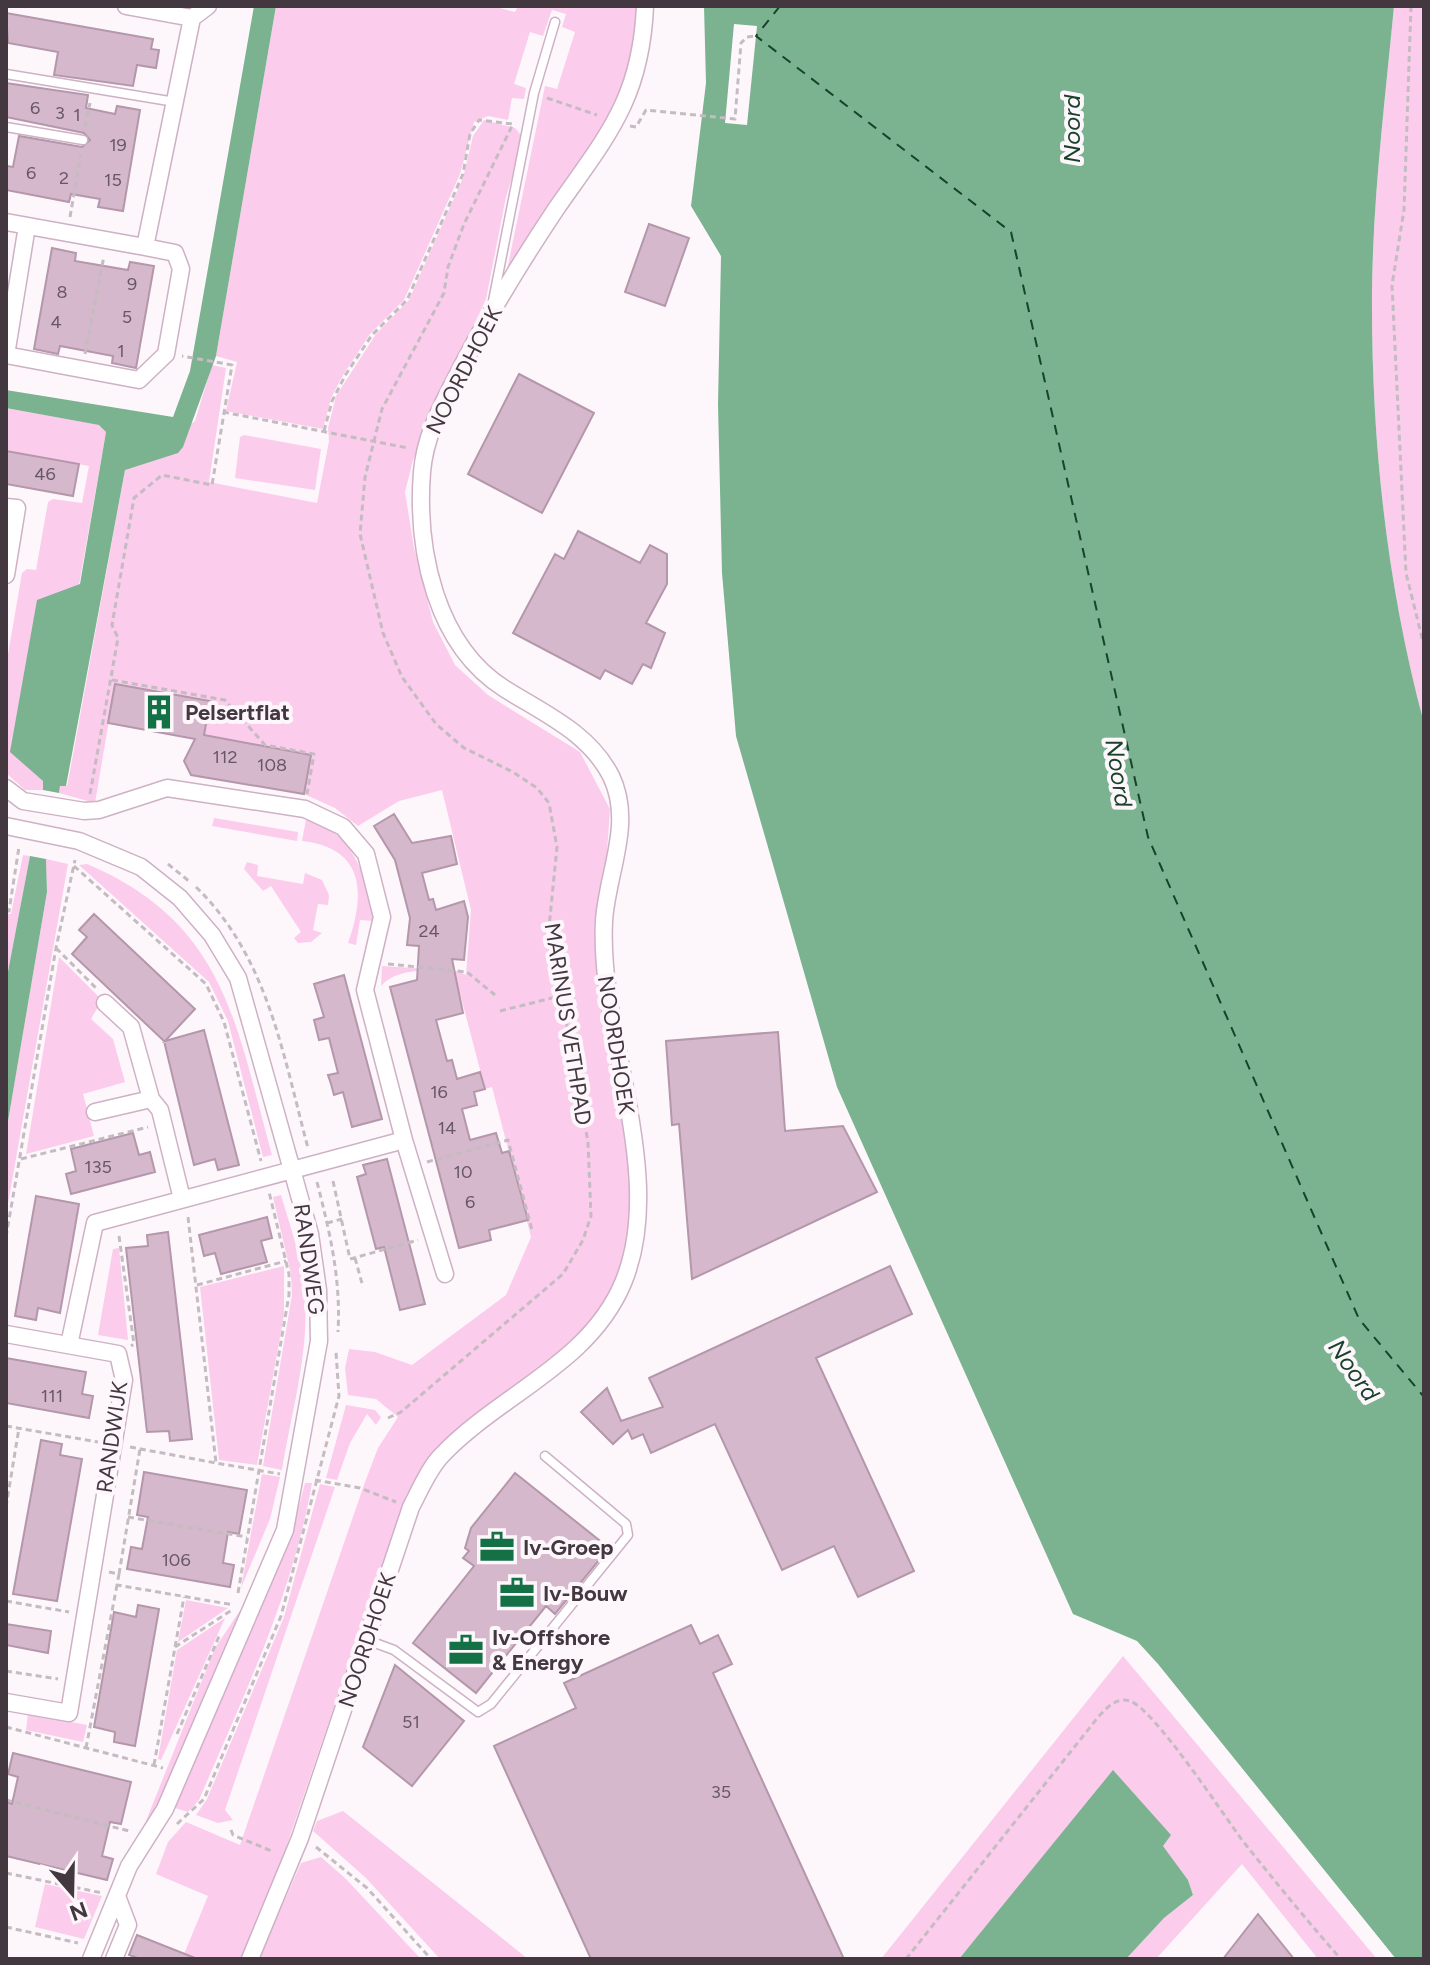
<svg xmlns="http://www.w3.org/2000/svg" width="1430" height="1965" font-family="Figtree,sans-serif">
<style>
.green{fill:#fbccec}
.water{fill:#7bb290}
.pier{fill:#fdf7fb}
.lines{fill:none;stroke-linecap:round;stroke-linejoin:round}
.ferry{stroke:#18422b;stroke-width:2;stroke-dasharray:10 8;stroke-linecap:butt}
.building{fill:#d6b8cc;stroke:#b497ab;stroke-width:2}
.lane-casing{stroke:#ceb1c5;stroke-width:11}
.street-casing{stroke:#ceb1c5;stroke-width:19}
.path{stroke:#c4bcc1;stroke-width:3;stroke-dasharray:6 4;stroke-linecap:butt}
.lane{stroke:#fff;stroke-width:8}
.street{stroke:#fff;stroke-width:16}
.labels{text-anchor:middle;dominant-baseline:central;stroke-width:8;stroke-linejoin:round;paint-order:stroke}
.number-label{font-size:18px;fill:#685863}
.street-label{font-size:22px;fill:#443840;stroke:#fdf7fb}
.poi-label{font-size:22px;font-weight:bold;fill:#443840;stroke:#fdf7fb;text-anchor:start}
.water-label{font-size:24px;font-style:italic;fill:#18422b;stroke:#fdf7fb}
</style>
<rect width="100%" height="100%" fill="#fdf7fb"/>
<path class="green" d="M276 6H492L515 12 518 6H637V36L615 116 507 270 545 86 557 89 575 32 562 27 566 14 552 10 543 36 530 32 514 84 526 88 524 99 512 98 508 120 488 116 474 122 460 174 404 300 370 334 343 375 331 398 323 429 226 411 237 362 216 356Z
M1394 6H1424V723C1386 582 1371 437 1372 291 1373 196 1385 101 1394 6Z
M484 120 515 128 521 135V147L506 197 486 299 413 460 405 492 414 548 433 622 455 665 488 695 580 752 610 809 598 977 631 1177V1215L625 1256 614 1285 596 1316 565 1351 432 1454 406 1495 248 1959H182L208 1896 156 1874 168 1842 186 1822 240 1845 365 1482 378 1448 398 1417 376 1399 348 1395 345 1368 349 1349 375 1352 412 1365 506 1295 531 1237 492 1087 485 1089 456 978C436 967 396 968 381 986L382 966 457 971 466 975 471 910 442 790 399 801 358 826 335 808 304 794 311 755 204 735 115 685 95 803 59 793 60 786H67L70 771 125 470 195 421 212 365 226 368 209 482 317 503 329 441 328 428 336 396 376 334 409 300 463 178 473 136Z
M6 408 100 425 106 432 43 790H25L6 773V666L22 573 27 569 36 570 48 502 53 499 82 503 89 466 6 451Z
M244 435 321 449 315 490 235 478 240 437Z
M214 818 298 832 297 841 212 826Z
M306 819C353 831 364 873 374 914L373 921 360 920 356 945 348 943C365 895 366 848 302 841Z
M23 855 30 856 6 982V914H11Z
M46 859 68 864 6 1215V1133L47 892Z
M247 862 258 865 257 876 303 884 305 873 322 880 329 895 328 905 318 904 313 930 322 933 311 942 298 943 294 938 301 932 271 886 263 891 244 869Z
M87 864C226 923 236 1025 272 1155L263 1157 228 1021 209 982 79 865Z
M59 957 102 1000 91 1019 113 1039 125 1082 83 1094 94 1136 26 1154Z
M281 1195C291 1229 303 1262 305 1297 309 1354 291 1414 282 1470L263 1466 292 1295 291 1274 273 1197Z
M119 1248 128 1340 98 1335 113 1249Z
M284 1266V1315L257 1465 219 1460 200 1287Z
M346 1405 375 1410 381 1417 376 1425 367 1414 350 1443 337 1480 326 1478Z
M262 1474 280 1477 270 1519 241 1588Z
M305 1483H312C293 1594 243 1697 199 1800L188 1812 175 1808 270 1583 296 1517Z
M320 1484 335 1487 225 1810 233 1820 218 1823 196 1815 207 1799 284 1617Z
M186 1600 228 1608 178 1642Z
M241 1609 159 1802 142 1831 215 1648Z
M225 1618 161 1760 158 1759 177 1650Z
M1123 1656 1377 1959H1318L1242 1864 1156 1959H1126L1164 1918 1193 1895 1188 1880 1163 1846 1022 1884 959 1959H881Z
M28 1714 87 1725 83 1742 26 1730Z
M343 1811 528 1959H440L366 1878 313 1831 317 1821Z
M321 1857 346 1879 421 1959H259L301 1863Z
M45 1884 102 1896 84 1939 35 1927Z"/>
<path class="water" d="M254 6H276L216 356 183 447 178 453 125 470 66 786H60L59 793 43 790V781L10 752 37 600 80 584 106 432 99 425 6 408V390L173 417 190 371Z
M704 6H1394C1385 101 1373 196 1372 291 1371 437 1386 582 1424 723V1959H1396L1158 1664 1137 1641 1073 1614 837 1087 736 736 722 573 718 405 721 256 691 206 706 83Z
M30 856 46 859 47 892 6 1133V982Z
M1113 1770 1171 1835 1163 1846 1188 1880 1193 1895 1164 1918 1126 1959H959Z"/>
<path class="pier" d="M734 24 757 26 747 125 725 123Z"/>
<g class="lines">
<path class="ferry" d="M780 6 756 36 1011 232 1148 837 1359 1319 1424 1397"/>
</g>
<path class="building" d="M6 13 153 39 151 49 159 50 156 68 137 65 133 86 54 75 58 52 8 43Z
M6 83 88 95 86 108 115 114 117 106 140 110 123 211 98 207 100 199 71 194 69 202 6 190V166L13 167 19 136 82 147 90 140 84 133 6 117Z
M649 224 689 238 665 306 625 292Z
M52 248 76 253 75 261 128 270 130 262 154 266 136 368 112 363 113 356 60 346 58 354 34 349Z
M519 374 594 413 542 513 468 474Z
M6 451 79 464 73 496 6 484Z
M578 531 640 563 650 545 667 554V584L646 623 665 633 651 668 643 664 632 684 605 670 600 679 513 633 555 554 564 559Z
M115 684 210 701 204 735 311 755 304 794 191 775 184 761 195 739 108 723Z
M394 814 412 843 451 836 457 864 422 873 429 900 433 899 436 910 464 901 468 917 464 960 452 959 463 1013 436 1020 447 1061 452 1060 457 1079 480 1072 485 1089 474 1092 477 1105 462 1109 470 1140 496 1133 502 1153 509 1151 528 1220 489 1230 491 1240 459 1248 390 987 417 980 419 946 407 945 410 918 395 860 374 826Z
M94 914 195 1009 165 1041 204 1030 239 1165 218 1170 215 1159 194 1165 164 1041 72 954 87 937 79 930Z
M344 975 382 1119 352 1127 343 1092 334 1095 331 1084 328 1075 338 1073 329 1038 319 1040 314 1020 324 1017 314 984Z
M778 1032 785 1131 843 1126 877 1192 692 1279 679 1124 672 1125 666 1041Z
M133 1133 139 1155 150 1152 155 1172 71 1194 66 1174 76 1171 71 1149Z
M387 1159 425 1304 400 1310 384 1247 376 1249 357 1177 366 1174 363 1165Z
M36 1196 79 1204 60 1313 38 1308 36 1320 15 1316Z
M267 1217 272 1238 261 1241 267 1262 221 1274 215 1253 204 1256 199 1235Z
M168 1232 192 1439 170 1441 169 1431 147 1432 126 1248 148 1246 147 1235Z
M890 1266 912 1314 816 1358 914 1571 858 1597 834 1546 782 1570 715 1424 651 1453 643 1434 632 1439 628 1430 613 1444 581 1412 607 1388 621 1421 663 1407 649 1378Z
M6 1358 86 1372 82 1394 93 1396 89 1418 6 1403Z
M41 1440 62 1444 60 1455 82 1459 57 1601 13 1594Z
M144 1472 247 1490 239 1534 228 1532 223 1563 234 1565 230 1587 127 1569 131 1547 142 1549 148 1517 137 1515Z
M515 1473 609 1548 555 1614 546 1606 476 1693 413 1643 474 1566 463 1558 469 1551 465 1548 471 1528Z
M138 1605 159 1609 135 1746 114 1742 115 1732 94 1727 114 1612 136 1617Z
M6 1624 51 1631 48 1653 6 1645Z
M691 1625 700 1644 718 1635 732 1664 713 1673 844 1959H591L494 1746 576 1708 564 1683Z
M395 1665 464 1721 412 1786 363 1747Z
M13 1753 131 1782 121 1824 110 1822 102 1856 113 1859 107 1880 6 1856V1802L12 1804 18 1777 8 1774Z
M1258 1914 1294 1959H1223Z
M137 1935 195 1958V1959H140L129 1955Z"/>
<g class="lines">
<g class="lane-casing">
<path id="lane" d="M6 74 175 102
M6 127 83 140
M493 301 534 93 555 22
M367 1640 394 1650 478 1712 491 1704 628 1535 626 1524 545 1456"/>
</g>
<g class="street-casing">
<path id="street" d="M126 6 192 18
M6 222 145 247
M27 226 6 355 139 380 166 354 181 269 175 253 145 247 192 18 208 6
M6 507 17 508 6 575
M6 788 23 801 84 811 99 810 167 788 305 809 343 827 366 854 382 917 365 990 404 1140 445 1274
M6 826 79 841 141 867 180 898 212 935 238 978 310 1234 318 1290 319 1341 285 1530 165 1809 129 1866 91 1959
M105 1003 131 1027 151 1099 160 1110 182 1199
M95 1112 151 1099
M6 1334 118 1354 124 1380 69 1713 6 1702
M69 1345 95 1223 404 1140
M114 1959 128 1925 117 1896
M250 1959 300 1838 411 1507C420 1490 429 1468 442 1455 500 1394 589 1364 623 1283 668 1175 598 1037 604 921 607 873 634 823 611 776 589 733 545 714 505 689 435 645 416 549 422 472 425 433 445 400 462 366 490 312 522 260 556 209 606 137 641 100 645 6"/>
</g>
<path class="path" d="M1411 6 1404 210 1392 285 1406 573 1424 646
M547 98 597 115
M630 126 636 127 646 110 735 119 741 43 747 37 756 36
M85 127 90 103
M70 217 81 154
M85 354 104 256
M223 412 408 448
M324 431 332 401 346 374 372 335 407 300 463 174 470 134 479 120 513 124
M112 680 225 700 265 745 314 754 307 794
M90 794 118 638 112 625 134 498 162 475 212 485 232 365 182 356
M168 864 190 882
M74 866 206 984 224 1022 261 1161
M196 887C268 957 283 1055 308 1148
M6 910 9 911 19 847
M56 948 96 988
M388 964 467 972 495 995
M500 1011 564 995
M21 1159 148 1127
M427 1162 508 1140 532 1230
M333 1181 350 1259 418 1240
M317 1182C330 1233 341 1279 338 1332
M188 1217 216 1463 280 1474
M327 1223 342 1219
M119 1236 134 1344 131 1346
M6 1237 56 948 75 860
M355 1258 363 1287
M197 1285 286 1261
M388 1418 401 1412 563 1274 583 1240 591 1216 588 1142 549 927 557 847 549 803 537 788 513 772 464 748 436 724 402 677 383 633 360 534 365 477 382 409 444 293 448 267 464 224 513 124
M6 1426 98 1442
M130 1447 216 1463
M315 1480 360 1488 396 1502
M6 1507 19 1428
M128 1517 247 1537
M109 1572 119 1574 117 1585 234 1605
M119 1574 140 1449
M238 1593 289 1295V1274L269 1192
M6 1601 69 1612
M175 1647 232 1610
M6 1671 58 1679
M6 1727 163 1768
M177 1734 220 1634
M86 1748 117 1585
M154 1765 184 1597
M6 1800 129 1831
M177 1824 204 1799 281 1616 339 1396 336 1352
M231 1830 233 1835 274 1852
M316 1847 367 1888 431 1959
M6 1873 102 1893
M6 1927 78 1943
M906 1959 1099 1716C1108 1707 1116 1697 1130 1701 1154 1709 1223 1814 1242 1840 1274 1880 1307 1921 1341 1959"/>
<use href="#lane" class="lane"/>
<use href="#street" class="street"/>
</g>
<defs>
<g id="building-bare" transform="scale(2.76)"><path d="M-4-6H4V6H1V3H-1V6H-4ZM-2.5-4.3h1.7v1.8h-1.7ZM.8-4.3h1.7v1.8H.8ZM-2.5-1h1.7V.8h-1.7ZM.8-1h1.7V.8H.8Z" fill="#147045" stroke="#fdf7fb" stroke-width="2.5" paint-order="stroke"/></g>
<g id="office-bare" transform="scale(2.76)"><path d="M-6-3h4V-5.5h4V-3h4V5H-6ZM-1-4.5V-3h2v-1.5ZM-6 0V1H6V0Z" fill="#147045" stroke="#fdf7fb" stroke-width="2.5" paint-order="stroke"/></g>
</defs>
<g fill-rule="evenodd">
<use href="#building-bare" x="159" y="712"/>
<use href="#office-bare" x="497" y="1547"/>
<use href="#office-bare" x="517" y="1593"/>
<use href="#office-bare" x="466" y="1650"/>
</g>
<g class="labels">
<g class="number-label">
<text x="35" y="108">6</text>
<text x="60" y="113">3</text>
<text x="77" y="115">1</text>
<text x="118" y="145">19</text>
<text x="31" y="173">6</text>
<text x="64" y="178">2</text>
<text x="113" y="180">15</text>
<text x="132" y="284">9</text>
<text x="62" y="292">8</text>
<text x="127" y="317">5</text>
<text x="56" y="322">4</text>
<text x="121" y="351">1</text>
<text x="45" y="474">46</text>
<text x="225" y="757">112</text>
<text x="272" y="765">108</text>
<text x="429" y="931">24</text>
<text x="439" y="1092">16</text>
<text x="447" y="1128">14</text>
<text x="98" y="1167">135</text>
<text x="463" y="1172">10</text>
<text x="470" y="1202">6</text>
<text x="52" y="1396">111</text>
<text x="176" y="1560">106</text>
<text x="411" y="1722">51</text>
<text x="721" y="1792">35</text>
</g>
<g class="street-label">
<text transform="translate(464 370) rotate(-63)">NOORDHOEK</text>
<text transform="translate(568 1024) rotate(81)">MARINUS VETHPAD</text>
<text transform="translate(616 1045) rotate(81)">NOORDHOEK</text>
<text transform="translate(309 1259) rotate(82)">RANDWEG</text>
<text transform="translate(112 1437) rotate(-82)">RANDWIJK</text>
<text transform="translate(367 1640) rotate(-72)">NOORDHOEK</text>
</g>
<g class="poi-label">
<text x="185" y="712">Pelsertflat</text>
<text x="523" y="1547">Iv-Groep</text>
<text x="543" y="1593">Iv-Bouw</text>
<text x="492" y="1637">Iv-Offshore<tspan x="492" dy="25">&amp; Energy</tspan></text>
</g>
<g class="water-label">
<text transform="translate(1071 129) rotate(-90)">Noord</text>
<text transform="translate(1119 773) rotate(81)">Noord</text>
<text transform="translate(1354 1370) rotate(55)">Noord</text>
</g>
</g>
<rect width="1430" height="1965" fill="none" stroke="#443840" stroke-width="16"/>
<g transform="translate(72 1893) rotate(160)" stroke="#fdf7fb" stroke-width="6" paint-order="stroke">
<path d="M0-6L14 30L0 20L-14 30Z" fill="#443840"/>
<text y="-12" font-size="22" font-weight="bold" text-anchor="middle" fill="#443840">N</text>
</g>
</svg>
